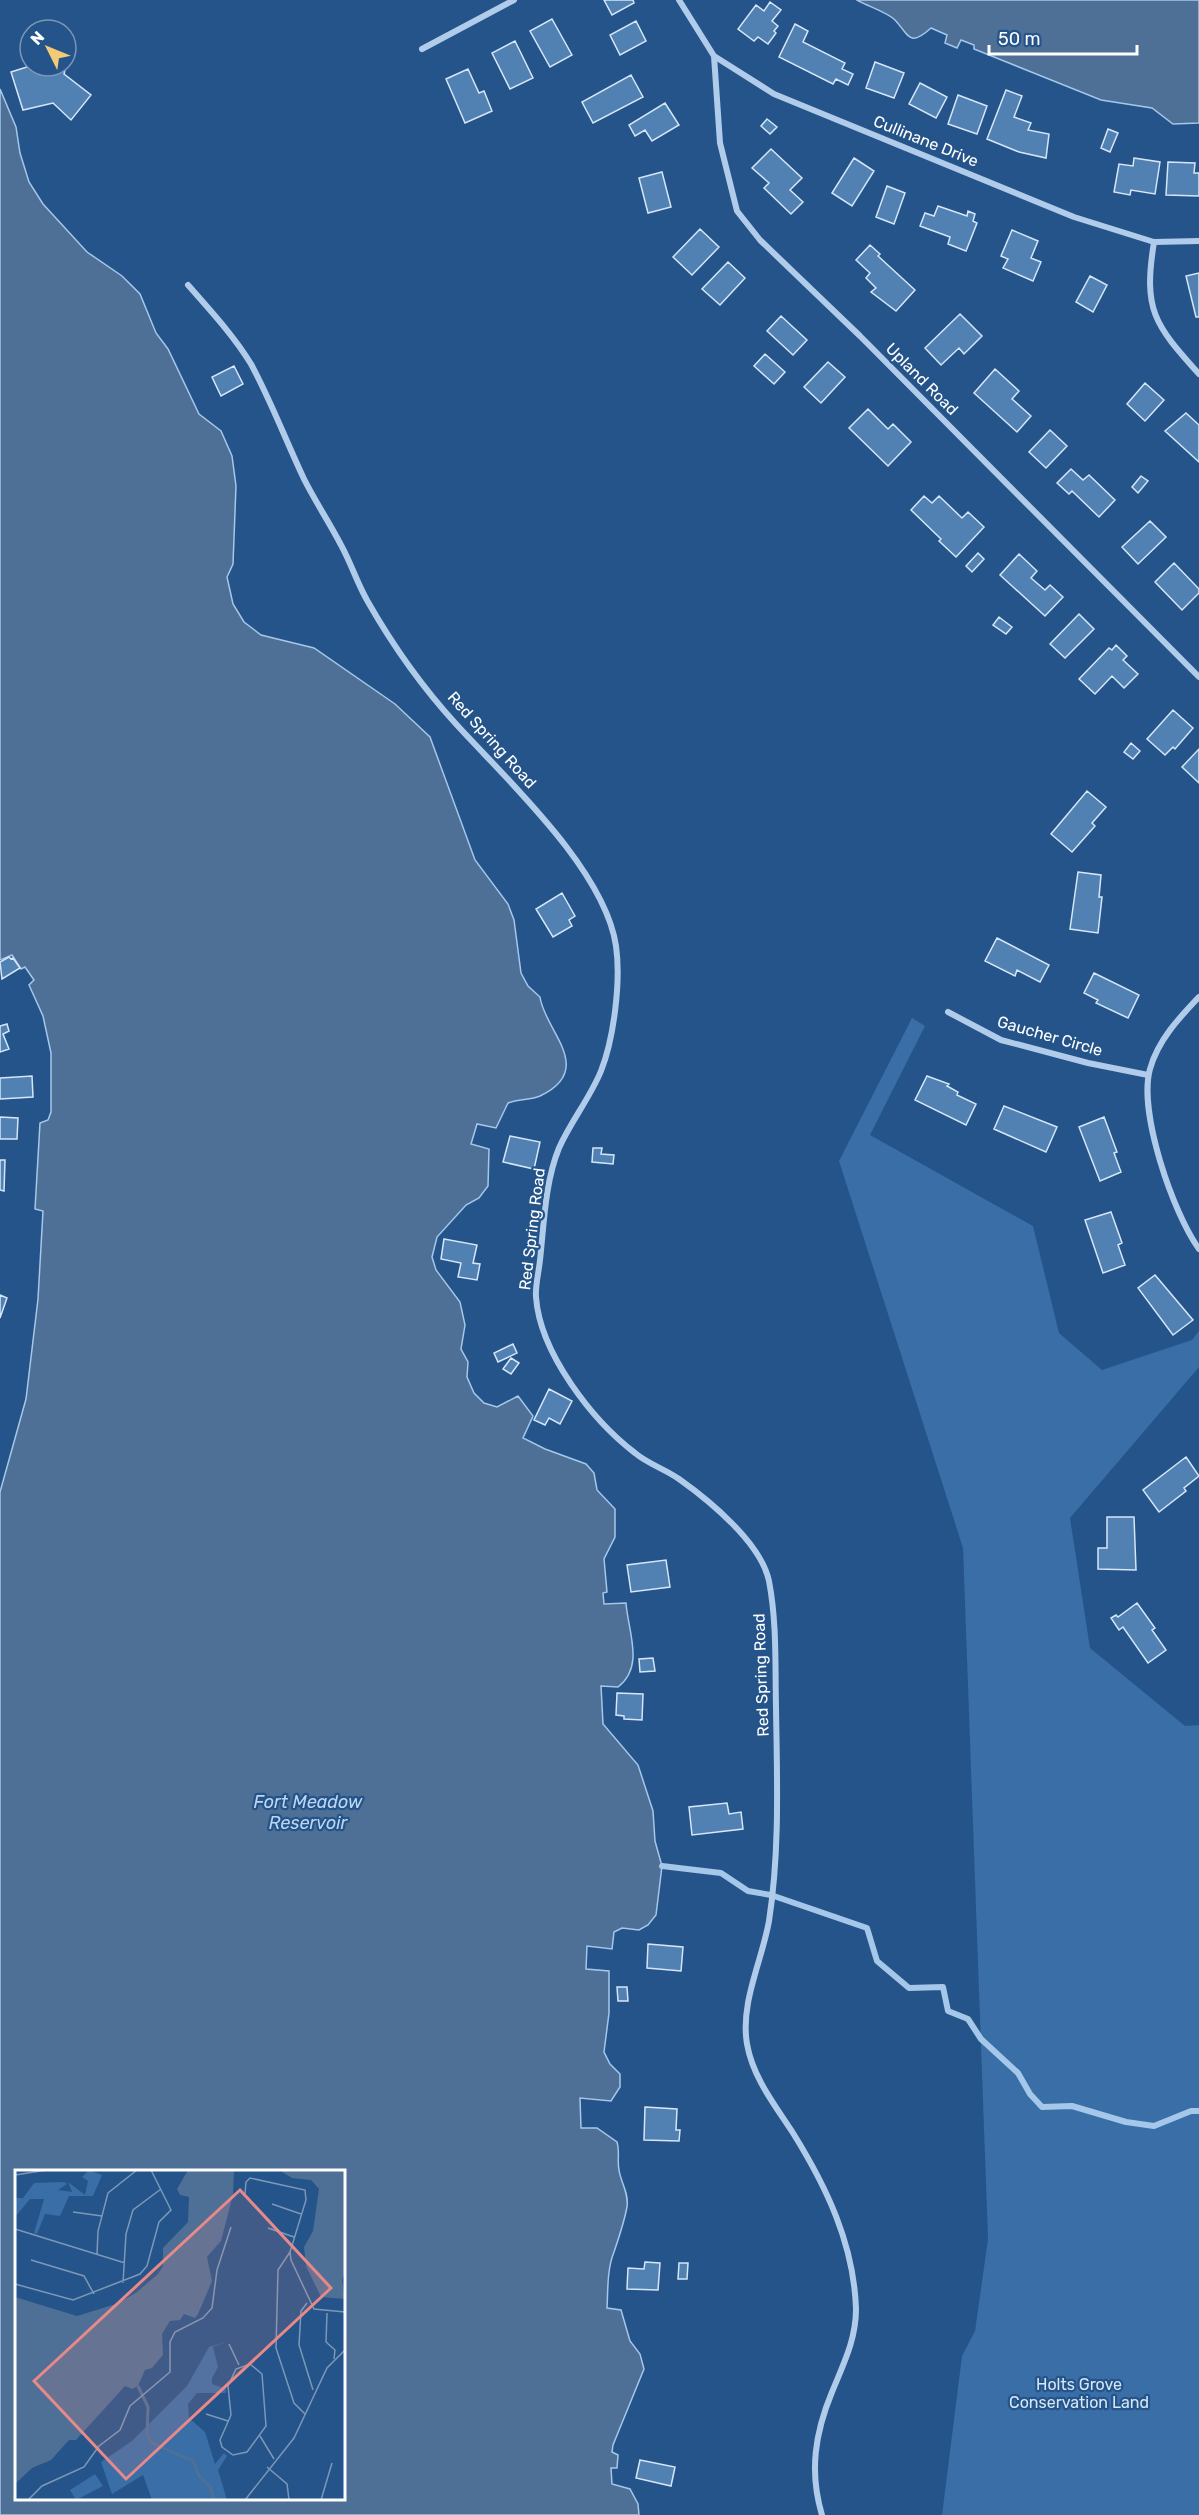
<svg xmlns="http://www.w3.org/2000/svg" width="1199" height="2515" font-family="Rubik,sans-serif">
<style>
.green{fill:#396ea6}
.water{fill:#4f7096;stroke:#a5c7ea;stroke-width:1.5;fill-rule:evenodd}
.lines{fill:none;stroke-linecap:round;stroke-linejoin:round}
.stream{stroke:#a5c7ea;stroke-width:6}
.building{fill:#5180b2;stroke:#d5e6f7;stroke-width:1.5}
.minor{stroke:#b1ccea;stroke-width:6}
.labels{text-anchor:middle;dominant-baseline:central;stroke-width:4.5;stroke-linejoin:round;paint-order:stroke}
.street-label{font-size:16px;fill:#fff;stroke:#245489}
.park-label{font-size:16px;fill:#d5e6f7;stroke:#245489}
.water-label{font-size:18px;font-style:italic;fill:#bdd6f1;stroke:#245489}
.inset-river{fill:none;stroke:#4f7096;stroke-width:3}
.inset-road{fill:none;stroke:#7c98b8;stroke-width:1.5}
.view{fill:#e88989;fill-opacity:0.15;stroke:#e88989;stroke-width:3}
.inset-edge{fill:none;stroke:#fff;stroke-width:3}
</style>
<rect width="100%" height="100%" fill="#245489"/>
<path class="green" d="M912 1018 925 1026 870 1135 1033 1226 1059 1333 1102 1370 1192 1340 1199 1331V1367L1070 1518 1090 1648 1185 1726 1199 1725V2515H942L962 2356 975 2331 988 2239 963 1548 839 1161Z"/>
<path class="water" d="M857 0H1199V123L1173 124 1152 108 1101 100 974 49V45L961 40 957 48 945 43 947 35 931 28C909 48 909 35 895 20 887 12 867 6 857 0Z
M0 89 16 127 20 153 29 182 43 204 87 252 122 276 140 294 156 333 168 349 199 414 221 431 232 456 236 486 233 564 227 577 233 604 244 622 261 635 314 648 395 704 430 737 475 860 508 904 514 920 521 973 528 986 540 997C544 1030 597 1069 540 1096 531 1100 519 1099 508 1103L496 1128 477 1124 471 1144 489 1149 488 1186 479 1198 466 1205 437 1237 432 1257 436 1270 460 1302 465 1325 461 1349 468 1362 467 1377 474 1393 484 1403 497 1407 518 1396 533 1416 523 1438 545 1449 586 1464 594 1473 597 1490 615 1509V1537L604 1559 607 1592 603 1593 604 1604 626 1603C628 1632 645 1666 618 1687L601 1686 603 1724 638 1765 653 1811 655 1841 662 1866 656 1915 648 1925 639 1930 622 1928 614 1932 612 1949 587 1946 586 1969 609 1971V2013L604 2052 610 2064 620 2074V2087L611 2101 580 2098 581 2128H597L617 2142C620 2152 617 2161 619 2170 621 2183 629 2193 627 2207 624 2223 619 2237 614 2252 607 2269 608 2290 607 2308L621 2310 630 2341 640 2354 644 2369 613 2445 612 2452 618 2455 617 2468H611L612 2484 630 2489 638 2504 639 2515H0V1492L26 1399 38 1299 43 1211 35 1209 40 1123 48 1120 51 1112V1053L43 1016 29 985 34 980 25 967 21 969 12 955 0 960ZM16 2172H344V2498H16Z"/>
<g class="lines">
<path class="stream" d="M662 1866 721 1873 748 1891 771 1895 867 1928 877 1961 909 1988 943 1987 948 2011 968 2019 981 2039 1018 2073 1030 2094 1042 2107 1072 2106 1126 2122 1154 2126 1191 2111H1199"/>
</g>
<path class="building" d="M604 0H633L634 3 612 15Z
M770 2 781 10 772 21 778 26 774 31 776 33 768 44 758 37 754 41 738 29 756 5 764 11Z
M552 19 572 55 550 67 530 31Z
M636 21 646 41 620 55 610 35Z
M795 24 808 31 803 42 845 63 842 69 853 74 848 85 836 79 833 84 779 57Z
M66 36 70 37 66 64Z
M515 41 533 78 510 89 492 53Z
M875 62 904 73 894 98 866 88Z
M30 66H66L64 74 91 95 71 120 53 103 23 110 11 72Z
M468 69 479 93 484 91 492 111 465 123 446 79Z
M631 75 643 97 593 123 582 102Z
M920 83 947 97 936 118 909 104Z
M1006 90 1022 96 1014 117 1031 123 1028 130 1049 134 1046 158 1019 152 987 139Z
M958 95 987 106 977 134 948 124Z
M665 103 679 125 652 141 645 130 635 136 629 125Z
M767 119 777 127 770 134 761 126Z
M1108 129 1118 133 1110 152 1101 148Z
M771 149 802 178 790 190 803 202 791 214 764 188 769 183 752 168Z
M854 158 874 171 852 206 832 193Z
M1134 158 1160 162 1155 194 1131 190 1130 195 1114 192 1119 164 1133 166Z
M1168 162 1195 163 1194 173H1199V196L1166 195Z
M662 172 671 207 648 213 639 178Z
M887 186 905 193 894 224 876 217Z
M938 206 967 216 968 211 975 214 973 221 977 223 966 251 948 244 950 237 920 226 925 213 934 216Z
M700 229 719 247 692 275 673 257Z
M1012 230 1038 241 1031 258 1041 262 1033 281 1003 268 1008 259 1001 256Z
M870 245 880 254 878 256 915 290 896 311 871 292 876 288 866 278 870 273 856 260Z
M728 262 745 278 720 305 702 289Z
M1199 273V317H1196L1186 276Z
M1090 276 1107 285 1093 312 1076 302Z
M960 314 982 336 964 354 959 348 941 365 925 348Z
M781 316 807 340 793 355 767 331Z
M765 354 785 372 774 384 754 366Z
M828 362 845 377 821 403 804 387Z
M234 366 243 384 221 396 212 377Z
M995 369 1019 391 1012 399 1031 416 1017 432 974 393Z
M1145 383 1164 400 1145 421 1127 404Z
M868 409 888 429 893 424 911 442 888 466 849 428Z
M1186 413 1199 425V462L1165 431Z
M1050 430 1067 446 1046 468 1029 452Z
M1071 469 1083 480 1089 475 1115 500 1099 517 1072 491 1069 494 1057 483Z
M1141 476 1148 481 1138 493 1132 487Z
M924 496 932 503 939 496 962 518 968 512 984 527 956 557 939 541 941 539 911 510Z
M1150 521 1166 537 1138 564 1122 547Z
M978 553 984 559 972 572 966 566Z
M1019 554 1037 571 1031 578 1045 590 1050 585 1063 597 1045 616 1000 575Z
M1174 563 1199 589V593L1182 610 1155 582Z
M1079 614 1094 629 1065 658 1050 644Z
M999 617 1012 627 1006 634 993 625Z
M1116 645 1127 656 1123 660 1138 674 1124 688 1112 676 1095 694 1079 679 1109 648 1112 650Z
M1173 710 1193 728 1175 749 1173 747 1165 755 1147 739Z
M1131 743 1140 751 1133 759 1124 752Z
M1199 749V783L1182 767Z
M1087 791 1106 807 1092 823 1095 826 1072 852 1051 834Z
M1078 872 1101 875 1099 897H1102L1098 933 1070 929Z
M562 893 575 916 569 920 572 926 553 937 536 909Z
M997 938 1049 965 1040 982 1017 970 1015 976 985 961Z
M9 957 11 959 13 958 20 968 2 979 0 962Z
M1094 973 1139 995 1128 1018 1096 1003 1098 1000 1084 993Z
M7 1024 9 1031 3 1034 9 1049 0 1052V1026Z
M32 1076 33 1097 0 1099V1078Z
M927 1076 949 1084 947 1086 958 1092 957 1095 976 1104 966 1125 915 1100Z
M1004 1106 1057 1127 1046 1152 994 1129Z
M0 1117 18 1118 17 1139H0Z
M1104 1117 1117 1152 1114 1153 1121 1172 1100 1181 1079 1127Z
M510 1136 540 1142 534 1169 503 1162Z
M593 1148H602L601 1154 614 1155 613 1164 592 1162Z
M0 1160H5L4 1191 0 1190Z
M1111 1212 1122 1243 1118 1245 1125 1265 1103 1273 1085 1220Z
M444 1239 477 1245 473 1263 480 1264 477 1280 458 1277 461 1263 441 1259Z
M1155 1275 1193 1320 1173 1335 1138 1288Z
M0 1295 7 1298 0 1318Z
M513 1344 517 1353 498 1362 494 1353Z
M511 1358 519 1363 511 1374 503 1369Z
M549 1389 572 1401 560 1424 549 1418 545 1425 534 1420Z
M1186 1457 1199 1476 1184 1488 1186 1491 1159 1512 1143 1490Z
M1107 1517H1134L1136 1570 1098 1569V1548H1107Z
M666 1560 670 1587 631 1592 627 1565Z
M1137 1603 1155 1628 1152 1630 1166 1650 1148 1663 1123 1627 1119 1630 1111 1618 1116 1615 1118 1617Z
M653 1658 655 1671 640 1672 639 1659Z
M617 1693 643 1694 642 1720 624 1719V1716L616 1715Z
M727 1803 729 1814 741 1812 743 1829 692 1835 689 1807Z
M648 1944 683 1947 681 1971 647 1968Z
M617 1987H627L628 2001H618Z
M645 2107 677 2109 676 2130H680L679 2141 644 2140Z
M645 2262 660 2263 658 2290 627 2289 628 2268 644 2269Z
M679 2263H688L687 2279H678Z
M640 2460 675 2467 671 2486 636 2478Z"/>
<g class="lines">
<path class="minor" d="M679 0 714 56 774 94 1074 217 1154 242 1199 241
M422 49 514 0
M714 56 720 143 737 211 760 240 860 336 1199 677
M1154 242C1143 310 1154 324 1199 374
M188 285C210 310 234 336 251 364 271 401 286 441 304 479 315 501 329 522 341 545 351 563 357 583 368 602 392 644 423 688 456 724 507 780 605 870 616 946 621 981 614 1038 601 1071 590 1098 571 1121 559 1148 545 1182 544 1224 540 1260 539 1271 535 1286 536 1297 540 1353 592 1420 635 1453 648 1464 665 1469 679 1479 710 1501 761 1543 769 1581 777 1623 775 1664 776 1707 777 1778 780 1850 769 1921 762 1961 740 2003 747 2044 753 2078 775 2105 793 2133 826 2186 854 2244 856 2309 856 2340 843 2365 832 2392 815 2433 809 2472 822 2515
M1199 997C1179 1018 1158 1040 1150 1069 1138 1112 1173 1213 1199 1249
M948 1012 1001 1040 1088 1063 1148 1075"/>
</g>
<g class="labels">
<g class="street-label">
<text transform="translate(926 141) rotate(22)">Cullinane Drive</text>
<text transform="translate(922 379) rotate(45)">Upland Road</text>
<text transform="translate(492 740) rotate(48)">Red Spring Road</text>
<text transform="translate(1050 1036) rotate(16)">Gaucher Circle</text>
<text transform="translate(532 1229) rotate(-83)">Red Spring Road</text>
<text transform="translate(761 1675) rotate(-92)">Red Spring Road</text>
</g>
<g class="park-label">
<text x="1079" y="2384">Holts Grove<tspan x="1079" dy="18">Conservation Land</tspan></text>
</g>
<g class="water-label">
<text x="308" y="1802">Fort Meadow<tspan x="308" dy="21">Reservoir</tspan></text>
</g>
</g>
<g transform="translate(15 2170)">
<rect width="330" height="330" fill="#245489"/>
<path d="M74 0 87 5 78 26H54L45 46 30 44 22 64 19 63 29 29H15L0 47V28H8L19 13 49 12 52 14 43 20 57 22 53 12 70 25 73 11 67 7ZM211 172 198 177 203 197 197 208V214L211 219V223H182L173 234 174 248 190 262 200 294 209 283 212 286 203 300 212 330H137L128 305 97 324 86 292 117 271 172 216 194 177ZM80 304 88 316 61 330 55 320Z" fill="#396ea6"/>
<path d="M173 0H219L218 25 206 71 192 87 197 111 183 144 180 148 169 144 165 150 155 151 147 164 148 185 137 198 130 200 123 216 117 219 110 216 61 270H54L36 290 17 298 0 314V127L62 146 104 133 122 122 143 104 148 96V78L173 52 174 27 165 25 162 19ZM264 0H330V101L327 110 330 129 306 127 291 96 289 77 298 61 304 19 296 10 277 8Z" fill="#4f7096"/>
<path class="inset-river" d="M123 216 133 237 132 265 137 273 178 291 184 306 195 316 199 330"/>
<path class="inset-road" d="M0 5 32 0M230 24 231 12 235 8 290 20 291 30 275 82 276 90 299 139 330 142M257 34 286 44M58 42 87 46M253 58 279 67M0 59 110 93M275 82 263 100 261 178 279 233 290 244M82 85 83 61 93 23 122 0M16 90 69 106 79 124M108 113 111 64 118 40 146 19M0 114 58 130 125 104 132 96 144 52 156 40 136 0M292 133 286 141 284 175 298 220M312 143 311 172 320 180 319 189M214 174 224 195M235 194 247 204 251 256 232 282 218 285 207 277 205 270 216 245 213 216 221 199ZM191 244 213 251M245 266 259 289M252 297 272 314 274 330M13 330 27 316 69 297 84 276 105 260 115 236 155 202V172L160 162 188 148 197 138 202 100 216 57M230 330 279 268 312 198 330 180M306 330 317 293"/>
<path class="view" d="M225 20 316 118 111 309 19 211Z"/>
<rect width="330" height="330" class="inset-edge"/>
</g>
<g transform="translate(48 48) rotate(313)"><circle r="28" fill="#245489" stroke="#7c98b8" stroke-width="1.5"/>
<path d="M0-4.5L10 22L0 15L-10 22Z" fill="#f4cb75"/>
<text y="-9" font-size="16" font-weight="bold" text-anchor="middle" fill="#ffffff">N</text>
</g>
<path d="M989 45v9h148v-9" fill="none" stroke="#ffffff" stroke-width="3"/>
<text x="998" y="45" font-size="18" fill="#ffffff" stroke="#245489" stroke-width="4.5" paint-order="stroke">50 m</text>
</svg>
